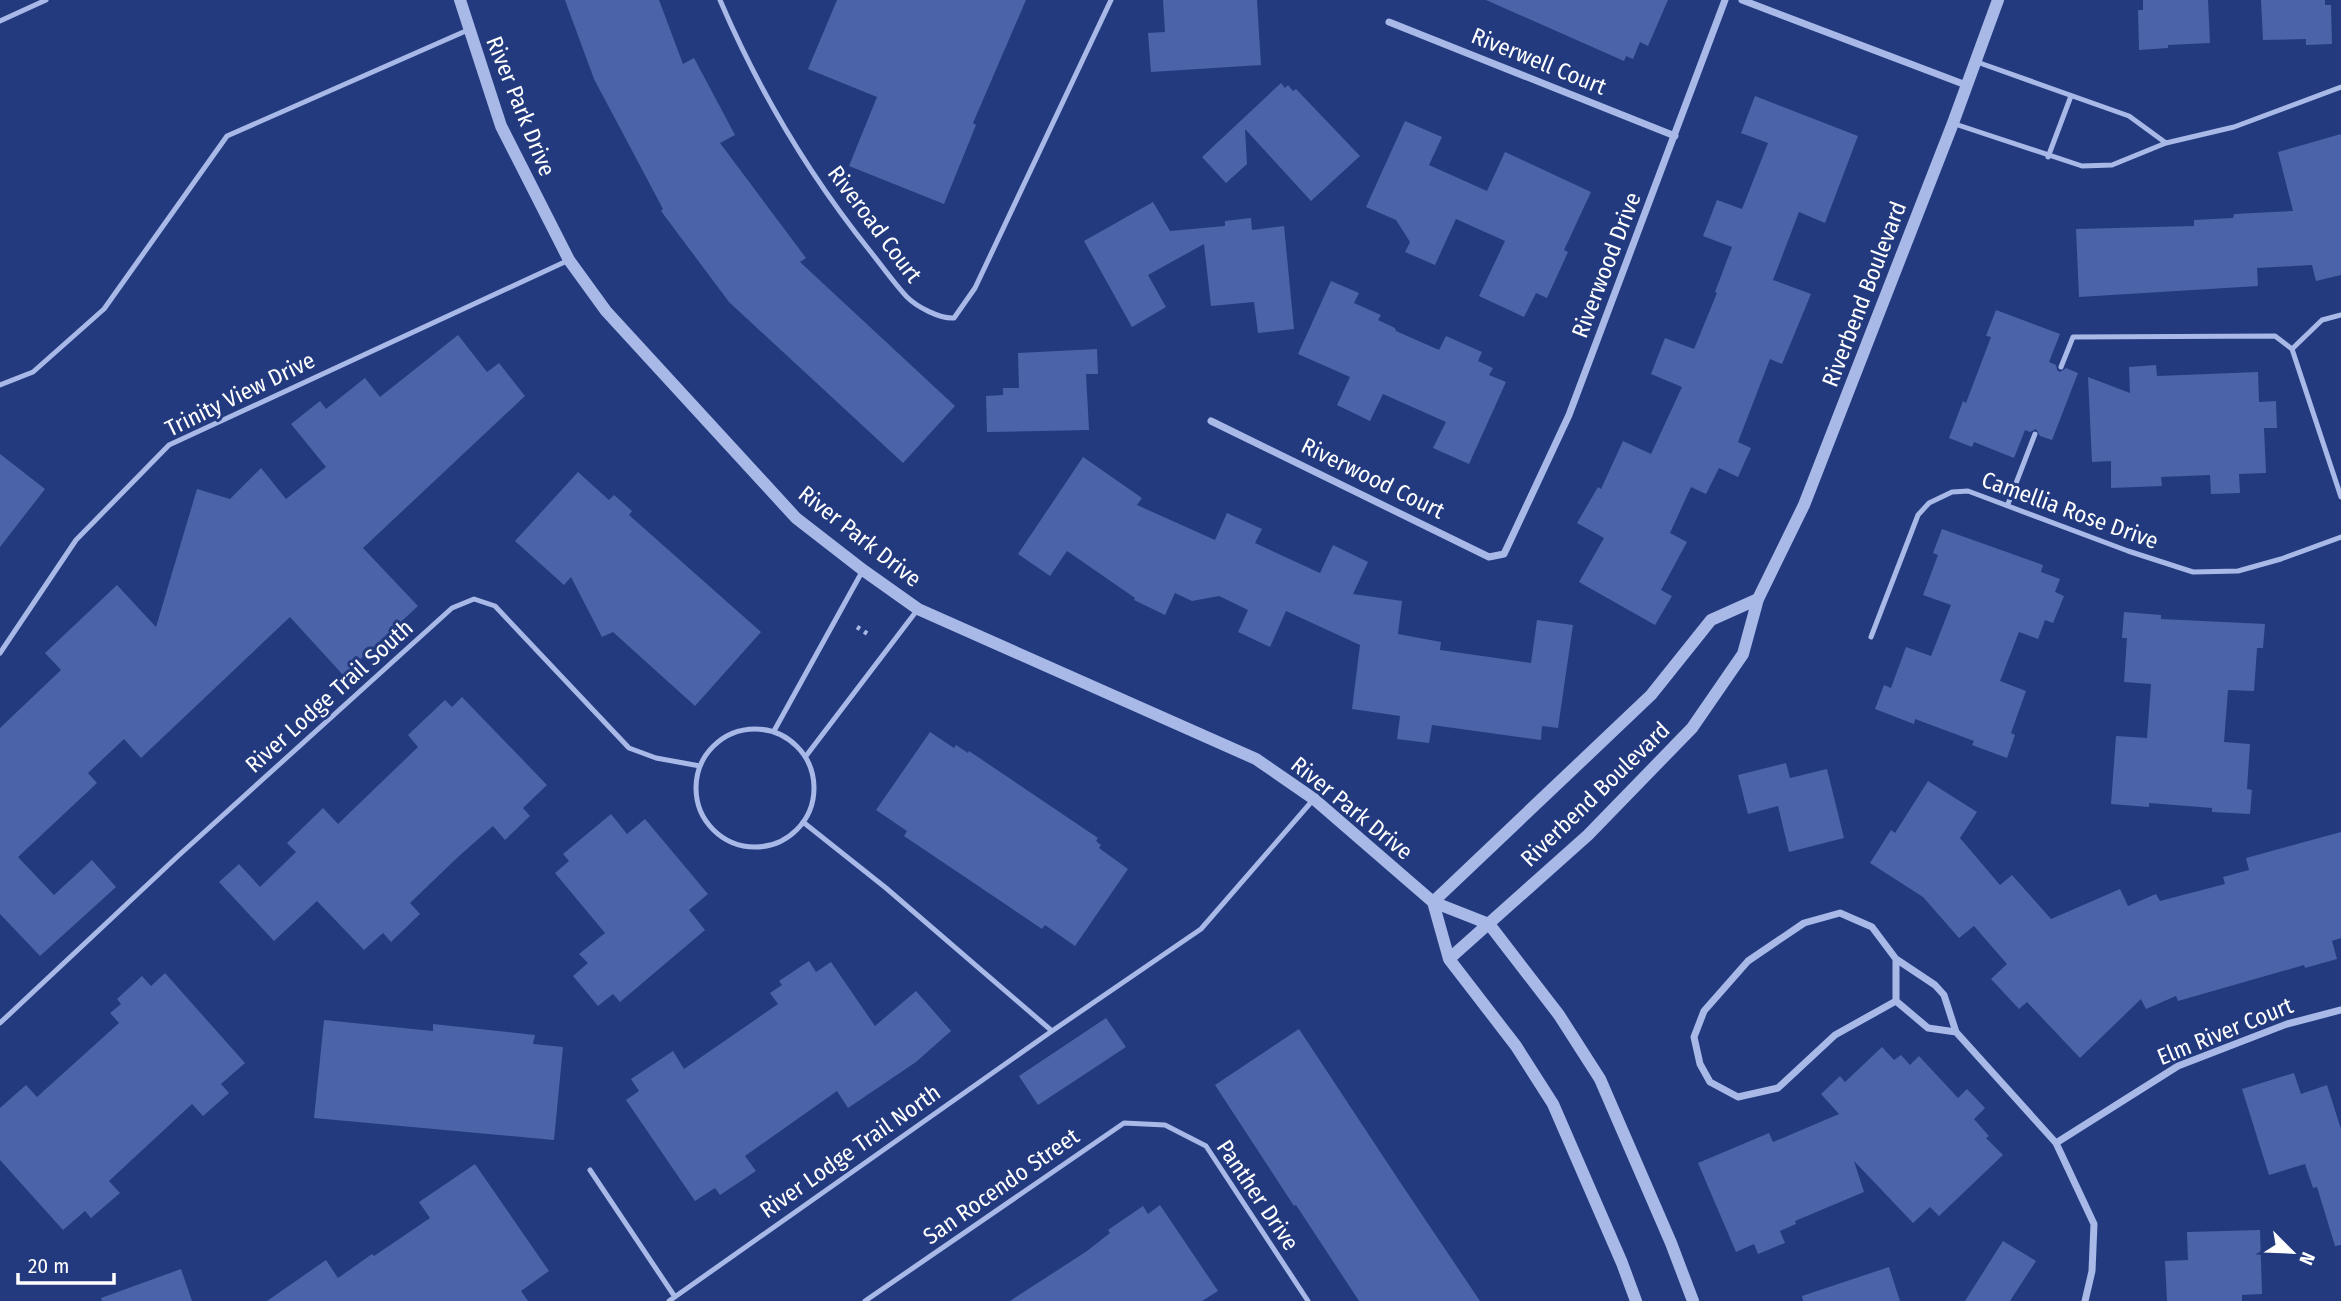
<svg xmlns="http://www.w3.org/2000/svg" width="2341" height="1301" font-family="'Fira Sans Condensed',sans-serif">
<style>
.building{fill:#4b63a8}
.lines{fill:none;stroke-linecap:round;stroke-linejoin:round}
.path{stroke:#a8b9e7;stroke-width:4.5;stroke-dasharray:3.5 5;stroke-linecap:butt}
.service{stroke:#a8b9e7;stroke-width:5}
.minor{stroke:#a8b9e7;stroke-width:7}
.tertiary{stroke:#a8b9e7;stroke-width:12}
.labels{text-anchor:middle;dominant-baseline:central;stroke-width:6;stroke-linejoin:round;paint-order:stroke}
.street-label{font-size:23px;fill:#fff;stroke:#233a7f}
</style>
<rect width="100%" height="100%" fill="#233a7f"/>
<path class="building" d="M565 0H659L683 64 694 58 735 135 720 143 806 258 800 262 955 406 903 463 729 302 661 211 663 209 594 79Z
M837 0H1026L973 123 976 125 944 204 849 166 877 97 808 69Z
M1163 0H1257L1261 65 1151 72 1148 33 1165 32Z
M1486 0H1668L1648 46 1640 42 1633 59 1626 56 1624 61Z
M2143 0H2208L2210 43 2168 45V48L2139 50 2138 10H2143Z
M2261 0H2325V5H2331L2332 44 2306 45V39L2263 40Z
M1281 83 1285 88 1288 85 1293 91 1296 89 1360 156 1311 201 1245 129 1247 164 1226 183 1202 157Z
M1755 96 1858 136 1825 223 1799 212 1773 280 1811 294 1782 364 1770 359 1738 442 1751 448 1738 477 1719 468 1706 494 1691 487 1670 533 1687 542 1661 590 1672 596 1655 625 1579 582 1604 538 1577 523 1598 487 1601 489 1623 441 1651 454 1682 387 1651 374 1665 338 1694 349 1717 293 1715 292 1732 247 1703 236 1717 200 1742 209 1768 143 1741 133Z
M1405 121 1442 137 1429 165 1487 191 1505 152 1591 192 1564 250 1568 252 1547 298 1536 293 1524 317 1479 296 1505 241 1456 219 1435 265 1405 252 1410 242 1396 220 1366 207Z
M2341 134V275L2316 281 2312 265 2257 268 2258 286 2079 297 2076 229 2194 226V220L2233 218 2234 214 2293 211 2278 152Z
M1153 202 1170 231 1225 226V221L1251 218 1252 230 1284 226 1294 329 1258 333 1254 302 1211 306 1204 244 1148 275 1166 307 1132 327 1084 241Z
M1331 281 1359 293 1354 303 1381 315 1378 320 1395 328 1396 331 1439 350 1446 336 1482 352 1478 361 1493 368 1489 375 1506 382 1469 464 1433 448 1446 422 1383 394 1370 421 1337 405 1350 377 1298 354Z
M1996 310 2060 334 2049 362 2056 365 2057 370 2060 372 2066 368 2078 373 2052 440 2040 436 2036 429 2030 432 2025 430 2014 458 1974 442 1972 447 1949 438 1963 401 1966 403 1991 337 1986 336Z
M458 335 487 372 499 363 525 396 363 548 418 606 343 675 290 617 141 758 124 739 88 773 97 783 18 857 54 895 92 860 116 887 40 956 0 914V728L61 670 45 653 117 585 156 627 197 489 230 499 261 468 286 499 326 467 291 424 320 401 326 409 365 378 380 397Z
M1097 349 1098 374H1086L1089 430 987 432 986 396 1003 395V388H1019L1018 353Z
M2156 365 2157 376 2258 372 2259 402 2276 401 2277 428H2264L2266 473 2239 474 2240 493 2211 494 2210 475 2161 477 2162 486 2111 488V461L2092 462 2088 377 2130 393 2129 367Z
M0 454 45 489 0 547Z
M1083 457 1142 498 1137 505 1215 540 1227 513 1262 529 1255 543 1320 573 1333 545 1368 562 1353 594 1402 601 1398 634 1441 642 1440 650 1531 663 1537 620 1573 625 1558 728 1542 726 1541 740 1432 725 1429 743 1397 739 1400 716 1352 709 1360 645 1286 611 1270 647 1238 632 1248 610 1219 596 1192 601 1175 593 1165 615 1134 600 1135 598 1067 551 1050 576 1018 554Z
M578 472 609 500 614 495 632 511 629 515 761 632 695 706 613 632 602 637 571 577 564 585 515 541Z
M1942 529 2043 565 2041 572 2060 579 2055 592 2064 596 2053 623 2045 620 2038 639 2019 632 2000 681 2026 691 2011 733 2015 735 2007 758 1972 745 1974 741 1915 719 1914 724 1875 709 1884 685 1891 688 1906 647 1931 656 1951 605 1923 595 1938 555 1933 553Z
M2124 612 2161 615V619L2265 624 2263 648H2257L2254 691 2228 690 2224 742 2250 744 2247 789 2252 790 2250 814 2212 812V808L2149 803V807L2111 804 2116 736 2147 738 2151 684 2124 682 2127 638H2122Z
M462 697 547 785 523 808 530 816 505 840 493 826 458 857 410 903 420 914 391 942 383 933 364 950 317 901 274 941 219 882 239 864 260 887 296 852 287 843 323 808 338 824 418 747 408 735 445 700 452 707Z
M930 732 954 748 956 745 968 753 969 751 1098 838 1096 841 1101 845 1099 848 1128 869 1075 946 1045 925 1042 929 904 836 907 831 876 810Z
M1786 763 1790 778 1827 769 1844 838 1789 852 1778 806 1748 814 1738 775Z
M1928 781 1977 812 1960 838 2000 885 2012 875 2051 919 2120 889 2128 906 2156 894 2160 901 2225 884 2223 877 2249 870 2246 858 2341 832V938L2332 941 2337 959 2305 968 2304 965 2178 1001 2176 996 2146 1009 2141 999 2080 1058 2027 1002 2019 1009 1991 979 2007 964 1974 926 1959 938 1923 897 1870 863 1891 830 1895 833Z
M611 814 627 834 645 819 708 894 689 910 705 930 620 1002 613 994 598 1006 573 976 588 963 579 954 605 933 555 873 569 861 563 854Z
M809 961 816 972 831 962 875 1026 916 991 951 1031 916 1062 848 1108 837 1091 745 1156 756 1171 720 1195 715 1188 695 1201 626 1100 639 1091 631 1079 673 1051 684 1069 778 1004 770 993 782 985 779 981Z
M165 973 245 1063 221 1084 229 1093 203 1116 192 1104 109 1181 120 1193 91 1218 85 1211 63 1230 0 1160V1108L26 1085 37 1097 119 1023 110 1013 121 1004 117 999 142 976 151 986Z
M1106 1018 1126 1047 1038 1105 1019 1076Z
M324 1020 433 1031V1024L535 1035 533 1044 563 1047 554 1140 314 1118Z
M1299 1029 1402 1185 1480 1301H1359L1296 1205 1294 1206 1215 1085Z
M1882 1047 1894 1060 1901 1055 1910 1065 1919 1056 1958 1098 1967 1089 1985 1108 1974 1119 1989 1136 1986 1138 2003 1155 1939 1216 1930 1207 1913 1223 1854 1161 1864 1192 1795 1221 1796 1224 1780 1231 1785 1243 1758 1254 1754 1244 1736 1252 1698 1163 1769 1133 1773 1142 1839 1114 1821 1094 1840 1076 1845 1082Z
M2294 1073 2301 1094 2327 1085 2341 1129V1245L2335 1246 2317 1187 2313 1188 2305 1164 2269 1175 2242 1089Z
M475 1164 549 1271 521 1291 528 1301H267L326 1260 338 1278 372 1254 374 1256 430 1218 419 1202Z
M1160 1205 1218 1291 1202 1301H1010L1087 1251 1110 1233 1108 1230 1143 1206 1148 1214Z
M2260 1230 2262 1294 2242 1295V1301H2167L2165 1261 2188 1260 2187 1232Z
M2003 1241 2036 1261 2010 1301H1965Z
M1889 1267 1900 1301H1803L1802 1296Z
M181 1269 192 1301H102L101 1298Z"/>
<g class="lines">
<path class="path" d="M857 627 871 636"/>
<path class="service" d="M720 0C758 89 810 176 870 251 882 266 894 283 907 297 917 307 940 319 954 318L975 288 1111 0
M0 21 46 0
M1977 62 2129 116 2166 143
M1955 124 2082 166 2112 165 2166 143 2234 127 2341 87
M2048 157 2071 96
M2292 349 2322 320 2341 315
M2061 367 2073 337 2275 336 2292 349 2341 497
M0 385 33 372 104 309 227 136 468 30
M2008 504 2035 434
M1871 637 1918 515 1929 503 1952 492 1968 491 2128 551 2193 572 2238 571 2281 559 2341 537
M0 653 76 540 169 445 569 260
M696 788a59 59 0 1 1 118 0a59 59 0 1 1-118 0Z
M774 731 863 570
M806 756 918 609
M803 822 886 888 1052 1031
M0 1023 178 856 452 608 474 599 495 606 629 748 656 758 700 766
M590 1170 675 1297
M669 1301 1052 1031 1201 929 1313 800
M865 1301 1124 1123 1165 1125 1206 1146 1308 1301"/>
<path class="minor" d="M1742 0 1966 85
M1389 22 1675 136
M1211 421 1489 557 1504 554 1569 415 1725 0
M1840 913 1872 927 1896 959V1001L1835 1035 1778 1088 1738 1097 1710 1082 1700 1064 1694 1037 1704 1011 1748 961 1804 923Z
M1896 959 1935 985 1944 995 1956 1032 2056 1143 2094 1224 2092 1271 2085 1301
M1896 1001 1928 1028 1956 1032
M2056 1143 2178 1066 2287 1024 2341 1010"/>
<path class="tertiary" d="M460 0 501 126 569 260 606 311 796 518 863 570 918 609 1256 759 1314 799 1433 902 1489 924 1559 1015 1600 1079 1671 1243 1693 1301
M1433 902 1449 959 1516 1046 1553 1104 1622 1263 1636 1301
M1433 902 1651 695 1711 620 1758 599
M1449 959 1588 835 1692 728 1743 654 1758 599 1804 505 1953 123 1998 0"/>
</g>
<g class="labels">
<g class="street-label">
<text transform="translate(1539 61) rotate(22)">Riverwell Court</text>
<text transform="translate(521 106) rotate(68)">River Park Drive</text>
<text transform="translate(875 224) rotate(53)">Riveroad Court</text>
<text transform="translate(1606 265) rotate(-69)">Riverwood Drive</text>
<text transform="translate(1864 294) rotate(-69)">Riverbend Boulevard</text>
<text transform="translate(240 394) rotate(-26)">Trinity View Drive</text>
<text transform="translate(1373 478) rotate(26)">Riverwood Court</text>
<text transform="translate(2070 510) rotate(20)">Camellia Rose Drive</text>
<text transform="translate(860 536) rotate(38)">River Park Drive</text>
<text transform="translate(329 696) rotate(-42)">River Lodge Trail South</text>
<text transform="translate(1595 794) rotate(-44)">Riverbend Boulevard</text>
<text transform="translate(1352 808) rotate(39)">River Park Drive</text>
<text transform="translate(2225 1031) rotate(-22)">Elm River Court</text>
<text transform="translate(850 1151) rotate(-35)">River Lodge Trail North</text>
<text transform="translate(1001 1186) rotate(-35)">San Rocendo Street</text>
<text transform="translate(1258 1195) rotate(56)">Panther Drive</text>
</g>
</g>
<g transform="translate(2292 1252) rotate(114)" stroke="#233a7f" stroke-width="5" paint-order="stroke">
<path d="M0-5L12 26L0 18L-12 26Z" fill="#ffffff"/>
<text y="-10" font-size="19" font-weight="bold" text-anchor="middle" fill="#ffffff">N</text>
</g>
<path d="M18 1273v10h96v-10" fill="none" stroke="#ffffff" stroke-width="3.5"/>
<text x="28" y="1273" font-size="21" fill="#ffffff" stroke="#233a7f" stroke-width="5" paint-order="stroke">20 m</text>
</svg>
